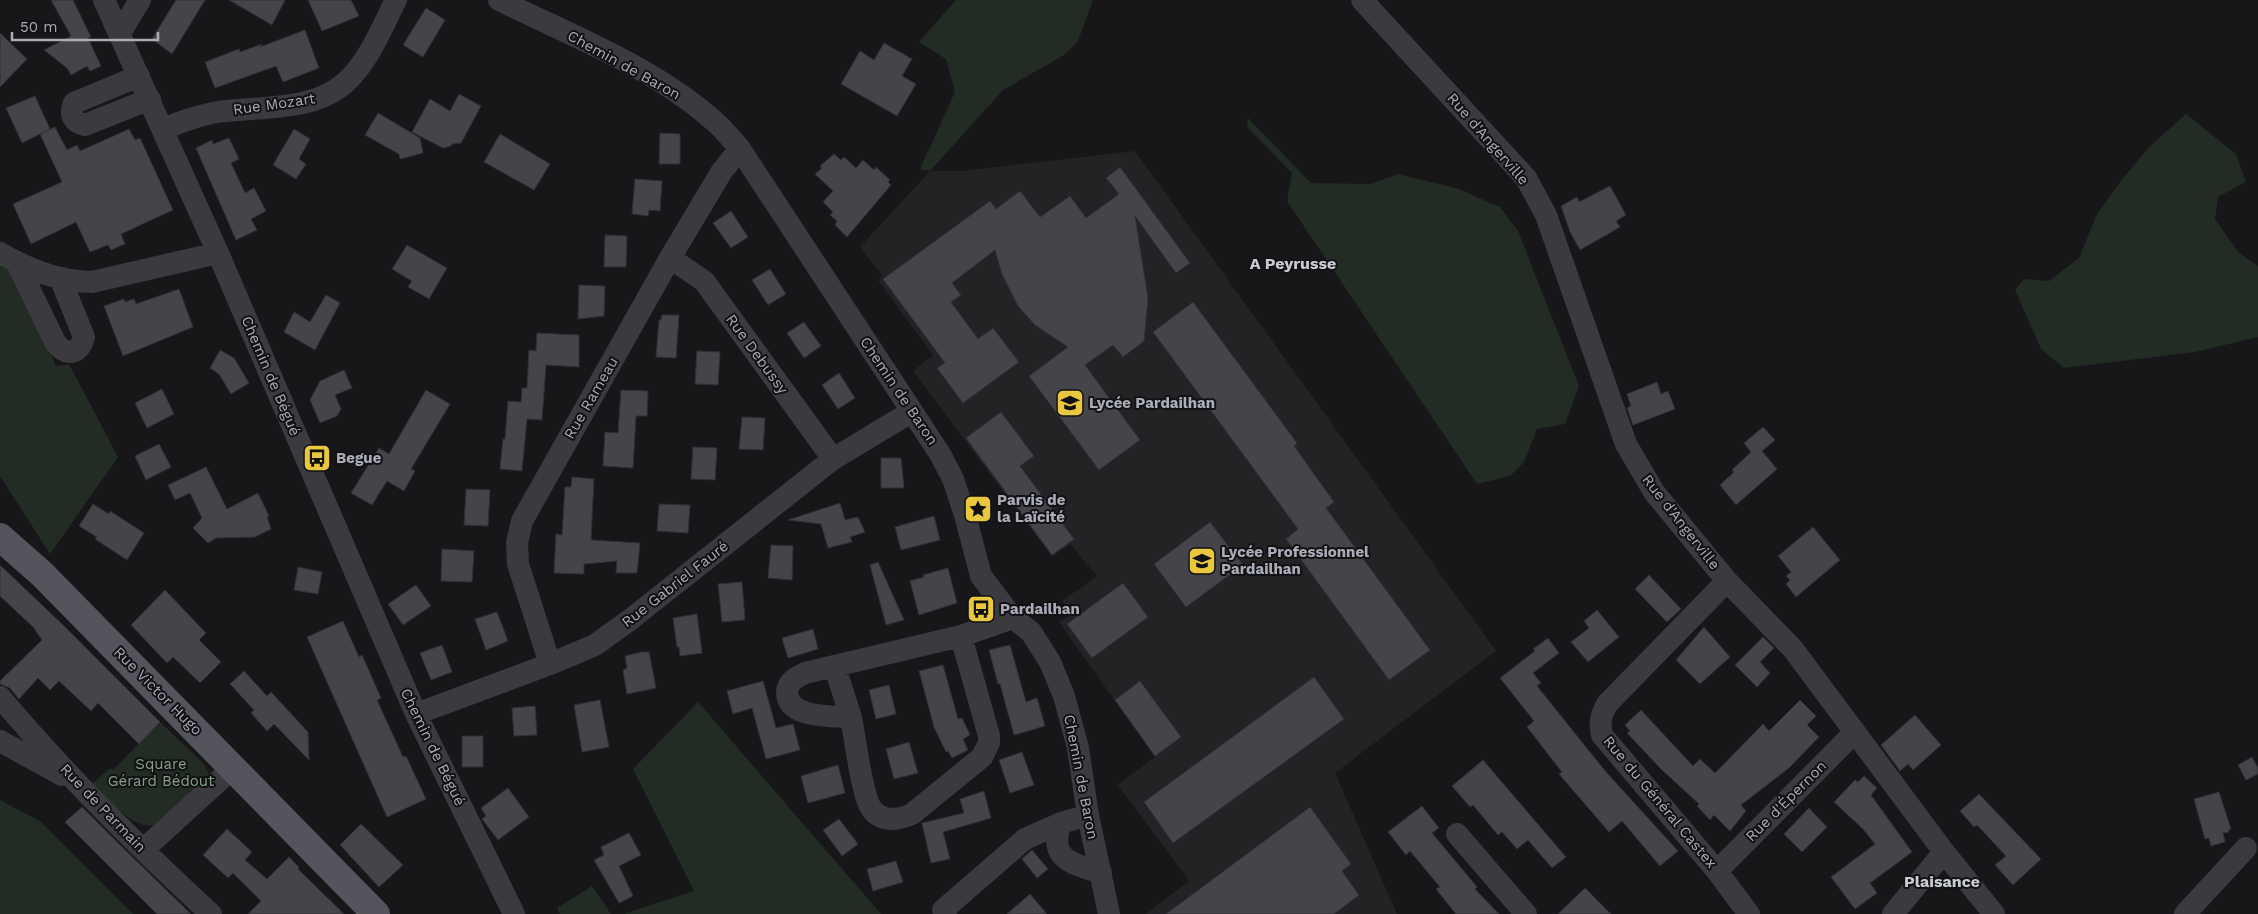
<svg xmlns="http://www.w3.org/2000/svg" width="2258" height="914" font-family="'Work Sans',sans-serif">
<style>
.built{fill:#232326}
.green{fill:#232b25}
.building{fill:#444449;stroke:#313135}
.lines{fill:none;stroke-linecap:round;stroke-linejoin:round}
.minor{stroke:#3a3a3f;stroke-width:22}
.major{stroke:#54555c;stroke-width:28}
.labels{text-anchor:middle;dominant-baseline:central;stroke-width:4;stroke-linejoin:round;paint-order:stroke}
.street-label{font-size:15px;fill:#aaacb8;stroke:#121214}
.poi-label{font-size:15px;font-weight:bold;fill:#aaacb8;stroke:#121214;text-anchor:start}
.park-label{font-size:15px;fill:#82a288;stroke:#121214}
.neighbourhood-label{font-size:16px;font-weight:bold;fill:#caccd4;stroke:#121214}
</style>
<rect width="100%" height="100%" fill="#171719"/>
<path class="built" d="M1135 151 1496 651 1335 773 1397 914H1146L1189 881 1118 785 1155 757 1059 622 1072 614 1062 601 1097 576 1070 544 1052 557 913 371 933 355 878 280 883 276 860 247 930 171H962Z"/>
<path class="green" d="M956 0H1093L1078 41 1064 55 1003 90 930 171 920 169 955 92 946 59 919 42Z
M2186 114 2236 154 2246 182 2218 197 2215 219 2238 252 2258 266V337L2195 352 2064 368 2041 349 2015 290 2024 279 2049 281 2079 258 2097 214 2120 182 2149 147Z
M1248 118 1311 183 1371 184 1398 174 1456 188 1500 207 1518 231 1579 386 1565 424 1537 429 1524 462 1510 476 1477 484 1287 201 1292 173 1247 127Z
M0 265 14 270 56 366 69 364 118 457 50 554 0 476Z
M698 702 881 914H623L694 891 633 769Z
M160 722 203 763 209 774 208 778 157 824C134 833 108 798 92 784L110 768 113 770Z
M0 800 41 822 133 914H0Z
M592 886 611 914H560L557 908Z"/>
<path class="building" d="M51 0H73L91 37 88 38 101 66 90 71 87 66 71 75 67 68 44 50 71 36Z
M176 0H205L172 54 152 39Z
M229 0H285L272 25Z
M308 0H351L359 16 322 31Z
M426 8 445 20 423 57 403 45Z
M305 30 319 68 283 82 276 66 215 88 205 62 239 49 240 52 262 44 260 47Z
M0 33 27 59 0 87Z
M884 43 912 59 902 76 916 84 897 116 841 84 860 51 874 60Z
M459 94 481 106 461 143 452 144 451 146 443 148 412 132 430 99 450 111Z
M35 96 50 129 22 143 6 108Z
M378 113 420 138 423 153 400 159 399 154 365 135Z
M55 127 67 150 77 145 80 151 129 129 135 140 140 138 173 210 121 234 125 244 111 250 108 245 90 252 76 222 31 244 13 204 62 182 40 134Z
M294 129 310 139 299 159 306 164 296 179 273 165Z
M660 133 680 134V164H659Z
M500 134 550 164 534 190 484 162Z
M229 138 239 159 231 163 245 193 254 188 266 211 251 219 257 230 236 240 196 148 212 140 213 144Z
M834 154 841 160 844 157 856 168 863 160 874 170 876 167 890 180 888 182 891 185 847 237 835 225 837 221 830 215 833 212 823 202 833 191 815 174 822 168 820 166Z
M1120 167 1190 263 1176 273 1135 216 1148 298 1144 341 1123 357 1113 345 1085 365 1140 440 1099 470 1029 376 1068 347 1035 325 1018 306 1002 274 995 250 952 283 961 295 951 302 978 339 993 328 1019 362 963 403 937 368 945 363 883 279 990 201 996 209 1020 191 1040 217 1070 196 1086 218 1119 194 1106 178Z
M635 179 662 181 660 211 649 210 648 216 632 214Z
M1610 186 1626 215 1616 221 1620 227 1580 250 1570 232 1561 206 1577 197 1579 202Z
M731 211 748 237 731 248 713 223Z
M605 235 627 236 626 267H604Z
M407 245 447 268 429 299 408 287 412 281 392 269Z
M770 269 786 294 768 305 752 280Z
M579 285 605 286 604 316 578 319Z
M179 289 193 327 123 356 104 306 124 299 125 302 134 299 136 304Z
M326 295 340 303 315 350 284 332 294 312 310 322Z
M1193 302 1297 443 1294 446 1334 502 1326 508 1430 650 1389 680 1286 539 1298 529 1153 332Z
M662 315H679L676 358 656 357 659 320H661Z
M804 322 821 346 804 358 787 333Z
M537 333 579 335V367L546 365 542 420 527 419 522 471 500 469 503 439H505L508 401 521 402 522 388H527L529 350 536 351Z
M220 350 234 358 249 383 231 394 219 374 210 368Z
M697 351 720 352 718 385 695 384Z
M344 370 352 388 335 395 341 409 337 416 320 423 310 400 320 381Z
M839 373 855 398 838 409 822 385Z
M1657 382 1661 394 1668 391 1675 409 1633 425 1627 408 1631 406 1627 394Z
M162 389 174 414 147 428 135 403Z
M426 390 450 404 411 469 415 471 404 491 387 481 372 505 351 493 379 448 389 454Z
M621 390 648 391 647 416H636L633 468 603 466 605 432 618 433Z
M1001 412 1034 456 1020 466 1074 539 1052 555 966 438Z
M742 417 765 418 763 450 739 449Z
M1763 427 1775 440 1762 451 1777 469 1736 505 1720 485 1734 472 1732 470 1751 452 1744 443Z
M159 444 171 467 146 480 135 456Z
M693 447 717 448 715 480 691 479Z
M881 458H901L904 488H881Z
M206 467 227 509 258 493 269 516 267 517 271 529 255 537 216 538 208 543 193 528 202 518 190 493 175 500 168 485Z
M572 477 594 479 591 540 640 543 637 573H616L617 561 584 564V574L554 573 556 534 562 535 565 487H571Z
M466 489 490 490 488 526 464 525Z
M840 503 845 520 858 517 865 532 850 537 852 542 828 548 821 524 788 520Z
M93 504 109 514 110 511 144 533 127 560 95 539 97 537 79 526Z
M659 504 690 505 688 533 657 531Z
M934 516 940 540 901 550 895 527Z
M1210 522 1243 565 1186 607 1154 564Z
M1813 527 1840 560 1796 597 1786 584 1790 580 1786 576 1791 572 1778 556Z
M771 545 793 546 792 580 768 578Z
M442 549 474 551 472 582 441 581Z
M878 562 904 620 886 625 870 565Z
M0 565 62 624 160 722 139 744 98 703 91 711 59 681 50 690 38 678 19 699 10 688 0 684V681L42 640 33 627 0 596Z
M298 567 322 572 318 594 294 590Z
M948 568 957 603 919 615 910 581 924 577 923 575Z
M1649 575 1681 609 1667 622 1635 589Z
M742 582 745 620 722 622 718 584Z
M1123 583 1148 617 1092 658 1067 624Z
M416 585 431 606 403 625 388 604Z
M165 590 206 633 199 640 221 662 200 683 173 657 167 663 131 625Z
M1597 610 1619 637 1588 662 1571 642 1589 628 1584 621Z
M497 612 508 641 486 650 475 619Z
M697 614 702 653 680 656 679 647H677L673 618Z
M343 621 359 657 362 655 381 698 377 700 403 757 406 756 426 799 387 817 307 637Z
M1704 627 1730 657 1700 684 1676 660Z
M813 629 818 649 788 658 782 638Z
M1763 637 1774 648 1760 662 1770 673 1757 687 1735 665Z
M1548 638 1559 653 1533 673 1541 683 1537 686 1606 772 1678 851 1660 866 1622 821 1609 832 1559 774 1562 772 1527 727 1534 721 1500 678 1535 651 1533 649Z
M442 645 452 672 431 680 420 653Z
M1010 645 1026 702 1037 698 1045 726 1014 735 1000 684H998L989 650Z
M642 652H649L656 688 627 694 623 670 627 668 625 656Z
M943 665 958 719 962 718 970 735 963 739 968 750 952 758 948 751 946 752 934 727 919 671Z
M244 671 267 696 271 692 308 732 309 760 274 724 267 731 251 713 254 710 230 684Z
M1314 677 1344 719 1173 843 1144 802Z
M763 681 776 728 793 724 800 750 766 759 752 708 733 714 727 691Z
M1140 681 1181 737 1155 756 1115 700Z
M889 685 896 714 876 719 869 690Z
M600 700 609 747 582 752 574 705Z
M1800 700 1816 716 1807 725 1819 737 1789 768 1741 805 1746 811 1730 831 1714 815 1710 820 1697 806 1699 804 1661 769 1627 733 1630 731 1625 725 1641 710 1693 766 1700 759 1715 773 1763 724 1769 731Z
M535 706 537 735 514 736 512 708Z
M1915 715 1941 745 1913 770 1908 764 1900 771 1881 745Z
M462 736H483V767H462Z
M909 742 918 773 894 779 886 749Z
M1022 752 1034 785 1010 793 999 760Z
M2252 757 2258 768V774L2246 780 2238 765Z
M1483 760 1566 857 1552 868 1528 840 1517 849 1502 832 1498 835 1473 805 1470 807 1452 786Z
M838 765 845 793 808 803 801 776Z
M1864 776 1877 788 1871 795 1912 852 1870 883 1877 893 1855 909 1831 877 1875 844 1863 829 1834 802 1855 780 1858 782Z
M508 788 529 817 498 840 482 819 486 816 481 808Z
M984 791 991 818 943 832 950 859 931 863 922 823 964 813 960 799Z
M2219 792 2231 829H2229V832L2223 833 2225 842 2211 846 2209 838 2205 839 2194 799Z
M1979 794 2041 859 2013 885 1995 865 2006 856 1977 825 1974 827 1960 811Z
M1422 806 1439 828 1432 833 1477 887 1475 889 1499 914H1456L1436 889 1440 887 1410 851 1406 855 1388 832Z
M82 807 120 845 191 914H157L65 822Z
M1310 807 1351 864 1342 871 1359 895 1334 914H1166Z
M1809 808 1827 827 1802 852 1784 834Z
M839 819 858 844 842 856 823 830Z
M361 824 403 865 379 887 340 845Z
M227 829 252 852 245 860 267 879 289 857 299 867 298 869 344 914H248L261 901 233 873 228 878 203 855Z
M629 833 641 855 619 866 633 896 619 903 594 860 604 855 601 847Z
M1032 850 1048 869 1037 878 1022 859Z
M896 861 903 882 873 891 867 869Z
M1585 888 1611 914H1558Z
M1030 894 1047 914H1007Z"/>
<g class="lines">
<path class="minor" d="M104 0 218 253 416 714 514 914
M499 0C572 36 653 67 714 121 724 129 732 140 740 149L940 454 953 479 965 515 981 576 1013 618 1031 632 1050 662 1064 696 1078 748 1088 815 1109 914
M1362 0 1526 178 1546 215 1626 444 1654 492 1727 581 1793 649 1944 852 1994 914
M120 33 140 0
M139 76 74 103C69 115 73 122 85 125L150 99
M163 129C181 122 199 115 218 112 260 106 313 112 346 82 369 61 382 27 396 0
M0 253C30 270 57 281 92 282L218 253
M670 258 704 281 833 459
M17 263 55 342C66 357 79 355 84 337L61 280
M1727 581 1607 704C1601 715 1599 723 1602 735L1717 871 1749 914
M550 664 518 564 517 543 522 521 670 258 722 171 740 149
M835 667C840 684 846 701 851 718 855 737 862 795 871 808 881 823 898 820 912 814L982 757 989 743V736L961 636
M0 697C65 774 137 846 211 914
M416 714 550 664 595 645 631 619 833 459 911 412
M850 717C833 716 787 719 787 692 788 681 797 677 805 673L961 636 1013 618
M0 741 62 775
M1061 823C1047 859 1073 864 1101 873
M1457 834 1526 914
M144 849 234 767
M1717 871 1855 732
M946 914 943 910 1025 839 1061 823 1088 815
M1893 914 1944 852
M2185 914 2246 848"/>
<path class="major" d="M0 537 42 574 376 914"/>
</g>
<defs>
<g id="school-square" transform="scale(1.4375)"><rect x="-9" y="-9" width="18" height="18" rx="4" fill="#e9c73f" stroke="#121214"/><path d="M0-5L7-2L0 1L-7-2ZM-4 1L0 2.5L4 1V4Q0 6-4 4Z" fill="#111"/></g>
<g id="bus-square" transform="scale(1.4375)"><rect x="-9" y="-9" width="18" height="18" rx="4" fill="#e9c73f" stroke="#121214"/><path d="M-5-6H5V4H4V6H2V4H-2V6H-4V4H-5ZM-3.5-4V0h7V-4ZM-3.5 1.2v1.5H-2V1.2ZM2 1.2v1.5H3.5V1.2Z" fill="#111"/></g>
<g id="sight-square" transform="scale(1.4375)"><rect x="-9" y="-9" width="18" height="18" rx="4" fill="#e9c73f" stroke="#121214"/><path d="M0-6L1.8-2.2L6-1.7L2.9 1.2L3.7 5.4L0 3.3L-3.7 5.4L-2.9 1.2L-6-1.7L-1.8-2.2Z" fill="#111"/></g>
</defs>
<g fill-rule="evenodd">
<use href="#school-square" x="1070" y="403"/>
<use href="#bus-square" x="317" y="458"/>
<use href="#sight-square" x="978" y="509"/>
<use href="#school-square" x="1202" y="561"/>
<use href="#bus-square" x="981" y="609"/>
</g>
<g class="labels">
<g class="street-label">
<text transform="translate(624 65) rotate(29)">Chemin de Baron</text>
<text transform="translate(274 104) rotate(-8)">Rue Mozart</text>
<text transform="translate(1488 139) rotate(49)">Rue d'Angerville</text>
<text transform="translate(757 354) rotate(54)">Rue Debussy</text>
<text transform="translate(271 376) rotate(67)">Chemin de Bégué</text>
<text transform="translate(899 391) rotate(56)">Chemin de Baron</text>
<text transform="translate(591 398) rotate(-60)">Rue Rameau</text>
<text transform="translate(1681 522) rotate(52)">Rue d'Angerville</text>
<text transform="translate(675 584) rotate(-38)">Rue Gabriel Fauré</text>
<text transform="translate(158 691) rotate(45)">Rue Victor Hugo</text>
<text transform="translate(433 747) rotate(64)">Chemin de Bégué</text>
<text transform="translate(1081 777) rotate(79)">Chemin de Baron</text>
<text transform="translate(1786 801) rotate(-45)">Rue d'Épernon</text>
<text transform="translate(1660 802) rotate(50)">Rue du Général Castex</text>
<text transform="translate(103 808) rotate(46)">Rue de Parmain</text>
</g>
<g class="poi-label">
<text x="1089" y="403">Lycée Pardailhan</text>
<text x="336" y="458">Begue</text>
<text x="997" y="500">Parvis de<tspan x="997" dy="17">la Laïcité</tspan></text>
<text x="1221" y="552">Lycée Professionnel<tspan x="1221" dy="17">Pardailhan</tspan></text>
<text x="1000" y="609">Pardailhan</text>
</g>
<g class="park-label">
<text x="161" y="764">Square<tspan x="161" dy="17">Gérard Bédout</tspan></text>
</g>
<g class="neighbourhood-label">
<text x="1293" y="263">A Peyrusse</text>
<text x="1942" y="881">Plaisance</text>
</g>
</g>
<path d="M12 32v8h146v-8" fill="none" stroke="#aaacb8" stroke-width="2.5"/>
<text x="20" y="32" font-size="15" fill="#aaacb8" stroke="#121214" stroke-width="4" paint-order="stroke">50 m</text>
</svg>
